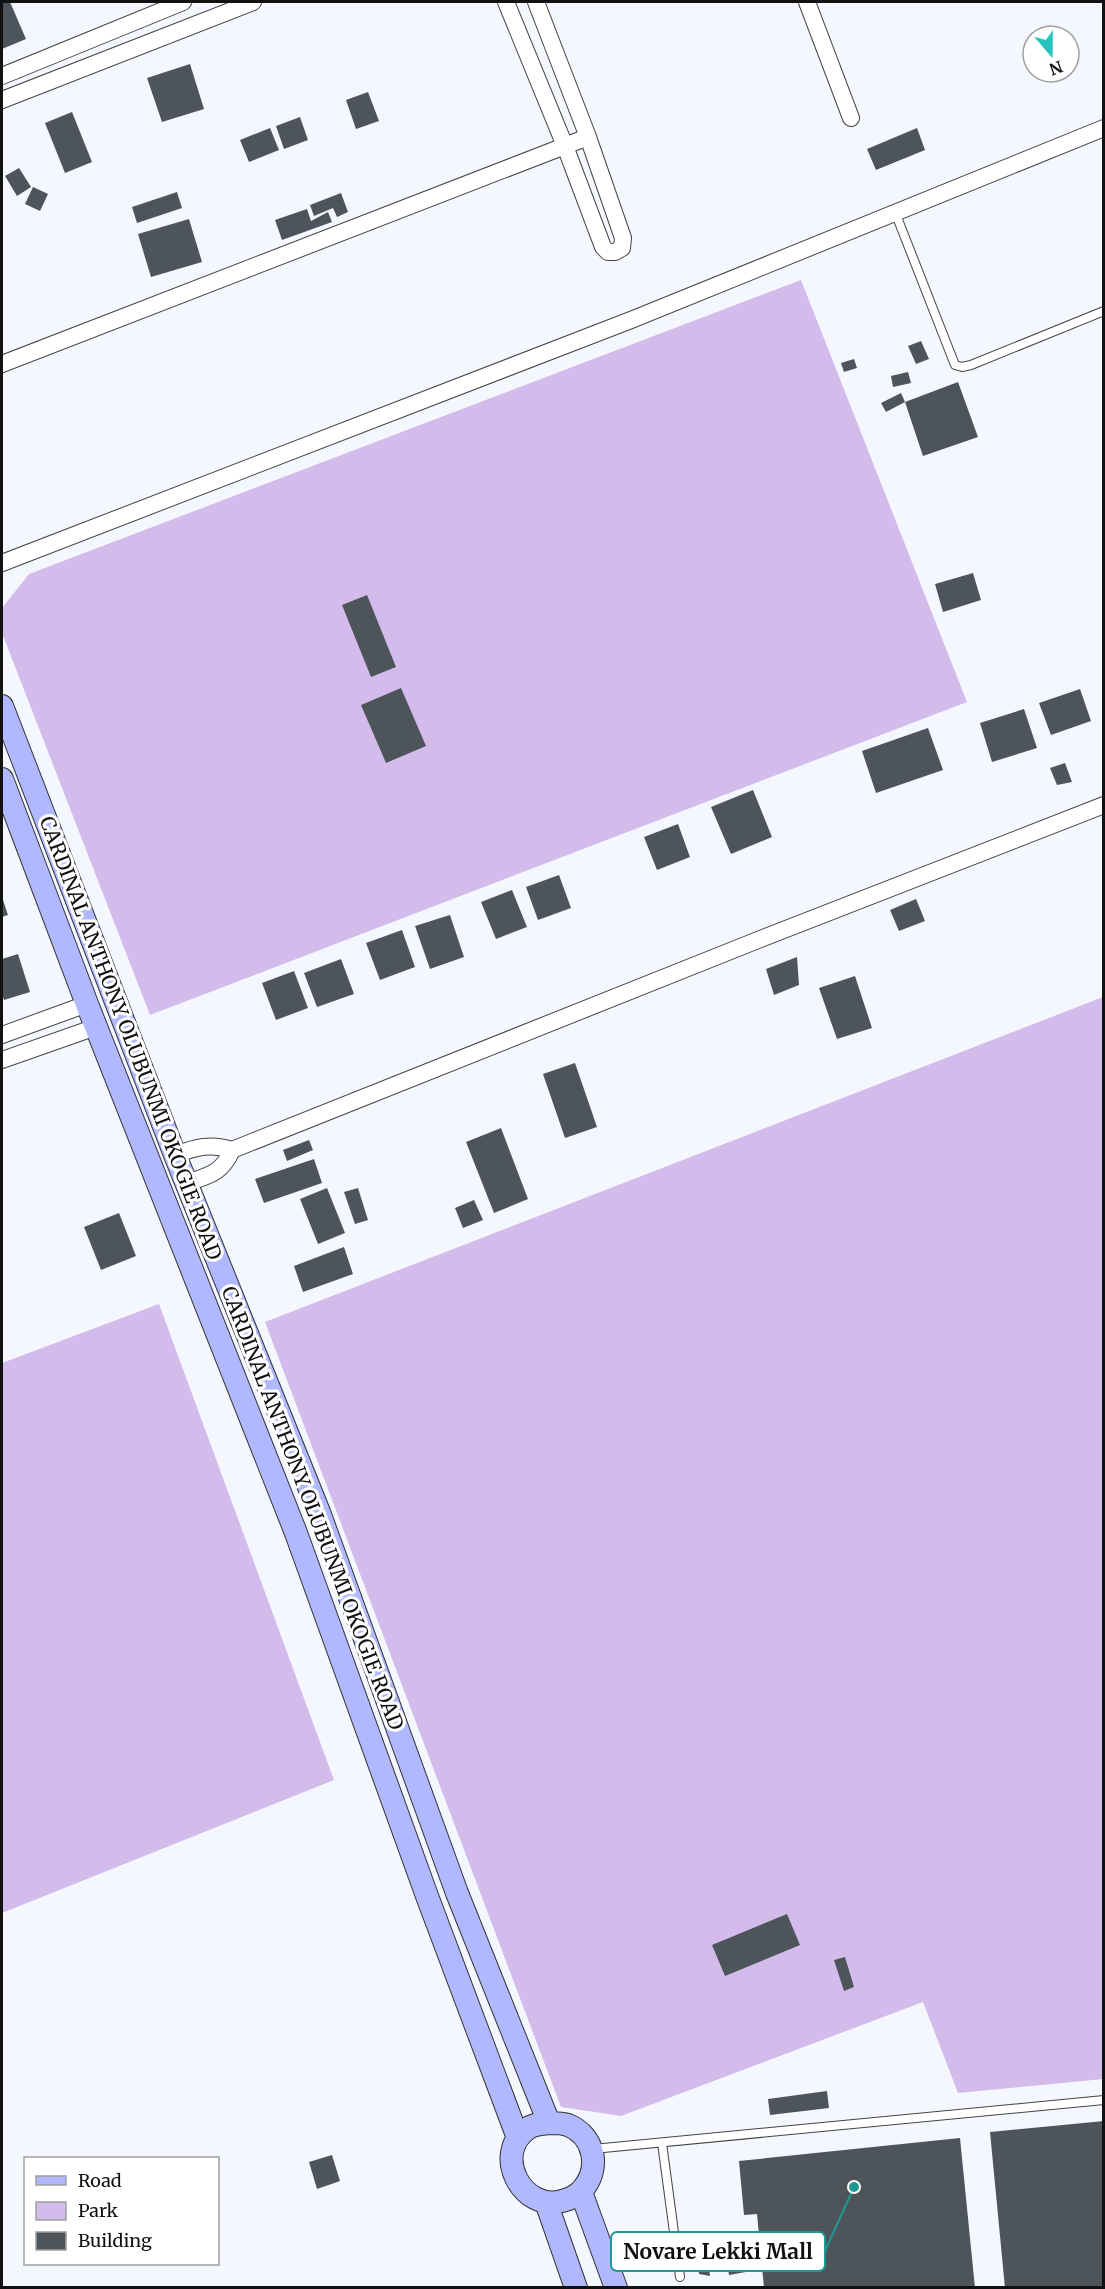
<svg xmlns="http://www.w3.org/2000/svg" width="1105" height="2289" font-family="Merriweather,serif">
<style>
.green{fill:#d3bceb}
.building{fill:#4d555a}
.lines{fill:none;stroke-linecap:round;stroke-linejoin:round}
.lane-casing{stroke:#444;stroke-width:10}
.street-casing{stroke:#444;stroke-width:18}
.secondary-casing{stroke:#333;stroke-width:24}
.lane{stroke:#fff;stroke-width:8}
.street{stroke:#fff;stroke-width:16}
.secondary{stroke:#b0b9ff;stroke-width:22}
.labels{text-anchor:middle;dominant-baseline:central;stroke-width:6;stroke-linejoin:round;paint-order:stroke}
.street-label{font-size:20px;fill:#111;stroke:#fff}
.leader{fill:none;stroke:#209892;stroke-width:2}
.callout-dot{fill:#209892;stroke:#fff;stroke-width:2}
.callout{fill:#fff;stroke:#209892;stroke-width:2}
.callout-label{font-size:21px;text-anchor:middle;font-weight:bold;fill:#111}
</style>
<rect width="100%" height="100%" fill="#f5f7ff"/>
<path class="green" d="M801 280 967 702 150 1015 2 633V608L29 574Z
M1103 997V2079L958 2093 923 2002 621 2116 561 2107 265 1322Z
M159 1304 334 1780 2 1913V1363Z"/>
<path class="building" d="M2 2H10L26 39 2 49Z
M190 64 204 109 162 122 147 78Z
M368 92 379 121 356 129 346 100Z
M72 112 92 162 65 173 45 123Z
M300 117 308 140 284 149 276 126Z
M270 128 279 150 249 162 240 140Z
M917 128 925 150 876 170 867 149Z
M19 168 31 187 17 196 5 176Z
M33 187 48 194 40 211 25 204Z
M177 192 182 208 137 223 132 207Z
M341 193 348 212 337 217 333 208 314 216 310 205Z
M307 209 311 221 328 212 332 222 282 240 275 220Z
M189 219 202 262 151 277 138 234Z
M921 341 929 359 916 364 908 346Z
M854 359 857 368 844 372 841 363Z
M908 372 911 383 893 387 891 376Z
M958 382 978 437 923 456 905 402Z
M901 393 905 402 886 412 881 403Z
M973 573 981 600 943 612 935 584Z
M367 595 396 667 371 677 342 605Z
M401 688 426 746 386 763 361 705Z
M1080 689 1091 721 1051 735 1039 703Z
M1024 709 1037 748 992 762 980 723Z
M928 728 943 770 876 793 862 751Z
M1065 763 1072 782 1057 785 1050 768Z
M753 790 772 837 731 854 711 807Z
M678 824 690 857 657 870 644 837Z
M559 875 571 908 538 920 526 887Z
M512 890 527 927 496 939 481 902Z
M2 897 8 915 2 917Z
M916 899 925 921 899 931 890 910Z
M450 915 464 957 430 969 415 926Z
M402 930 415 967 380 980 366 943Z
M18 954 30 992 4 1000 2 994V959Z
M797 957 799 985 774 995 766 969Z
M341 959 354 994 317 1007 304 973Z
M294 971 308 1008 276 1020 262 983Z
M855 976 872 1028 837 1039 819 988Z
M575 1063 597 1127 565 1138 543 1074Z
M501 1128 528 1199 494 1213 466 1142Z
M309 1140 313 1150 287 1161 283 1150Z
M314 1159 322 1183 264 1203 255 1179Z
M327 1188 345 1233 318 1244 300 1199Z
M358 1188 368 1220 355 1224 344 1192Z
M474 1200 483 1220 463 1228 455 1208Z
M119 1213 136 1256 101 1270 84 1227Z
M344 1247 353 1274 303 1292 294 1266Z
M787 1914 800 1945 725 1976 712 1945Z
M845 1957 854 1987 844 1991 834 1960Z
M827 2091 829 2108 770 2115 768 2099Z
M1104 2121V2288H1005L990 2132Z
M960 2138 975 2288H764L757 2214 744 2215 739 2161Z
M332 2155 340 2181 317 2189 309 2162Z
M706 2241 710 2276 699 2274 696 2242Z
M753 2247 757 2270 729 2275 725 2252Z"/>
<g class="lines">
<g class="lane-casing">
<path id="lane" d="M895 212 955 365 962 367 971 365 1104 311
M662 2143 680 2277
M593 2149 1104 2100"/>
</g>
<g class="street-casing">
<path id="street" d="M506 2 565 146 603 247 608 252H615L622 248 623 238 588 137 536 2
M807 2 851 118
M2 76 183 2
M2 100 253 2
M2 364 588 137
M2 563 631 320 1104 128
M2 1035 87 1004
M2 1060 96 1027
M175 1155C196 1147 211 1143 232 1150L758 940 1104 805
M187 1183C210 1175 222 1173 232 1150"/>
</g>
<g class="secondary-casing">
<path id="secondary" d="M2 706 175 1155 319 1512 457 1893 549 2123
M2 779 87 1004 296 1533 427 1896 518 2138
M549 2123C555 2123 562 2123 568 2125 595 2136 601 2169 582 2190 577 2196 570 2199 562 2201 522 2212 492 2154 527 2129 533 2124 542 2124 549 2123Z
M581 2192 616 2288
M546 2202 576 2288"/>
</g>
<use href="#lane" class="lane"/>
<use href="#street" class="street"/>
<use href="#secondary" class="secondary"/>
</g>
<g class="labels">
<g class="street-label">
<text transform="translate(131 1038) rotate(69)">CARDINAL ANTHONY OLUBUNMI OKOGIE ROAD</text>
<text transform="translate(313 1508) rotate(69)">CARDINAL ANTHONY OLUBUNMI OKOGIE ROAD</text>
</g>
</g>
<path class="leader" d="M854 2187L825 2251"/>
<circle class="callout-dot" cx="854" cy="2187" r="6"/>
<rect class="callout" x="611" y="2232" width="214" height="39" rx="6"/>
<g class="callout-label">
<text x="718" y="2259">Novare Lekki Mall</text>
</g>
<rect width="1105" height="2289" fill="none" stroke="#111111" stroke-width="6"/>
<rect x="24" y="2157" width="195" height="108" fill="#ffffff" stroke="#a0a0a0" stroke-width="1.5"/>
<rect x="36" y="2176" width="30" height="9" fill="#b0b9ff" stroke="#a0a0a0" stroke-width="1.5"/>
<text x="78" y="2187" font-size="18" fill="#111111">Road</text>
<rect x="36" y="2202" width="30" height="18" fill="#d3bceb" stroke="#a0a0a0" stroke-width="1.5"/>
<text x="78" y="2217" font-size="18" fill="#111111">Park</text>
<rect x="36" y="2232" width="30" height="18" fill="#4d555a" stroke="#a0a0a0" stroke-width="1.5"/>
<text x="78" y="2247" font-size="18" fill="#111111">Building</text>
<g transform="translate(1051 54) rotate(160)"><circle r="28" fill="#ffffff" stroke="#a0a0a0" stroke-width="1.5"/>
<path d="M0-4.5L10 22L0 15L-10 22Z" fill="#25c5bd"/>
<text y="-9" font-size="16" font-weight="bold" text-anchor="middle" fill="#111111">N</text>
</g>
</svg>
